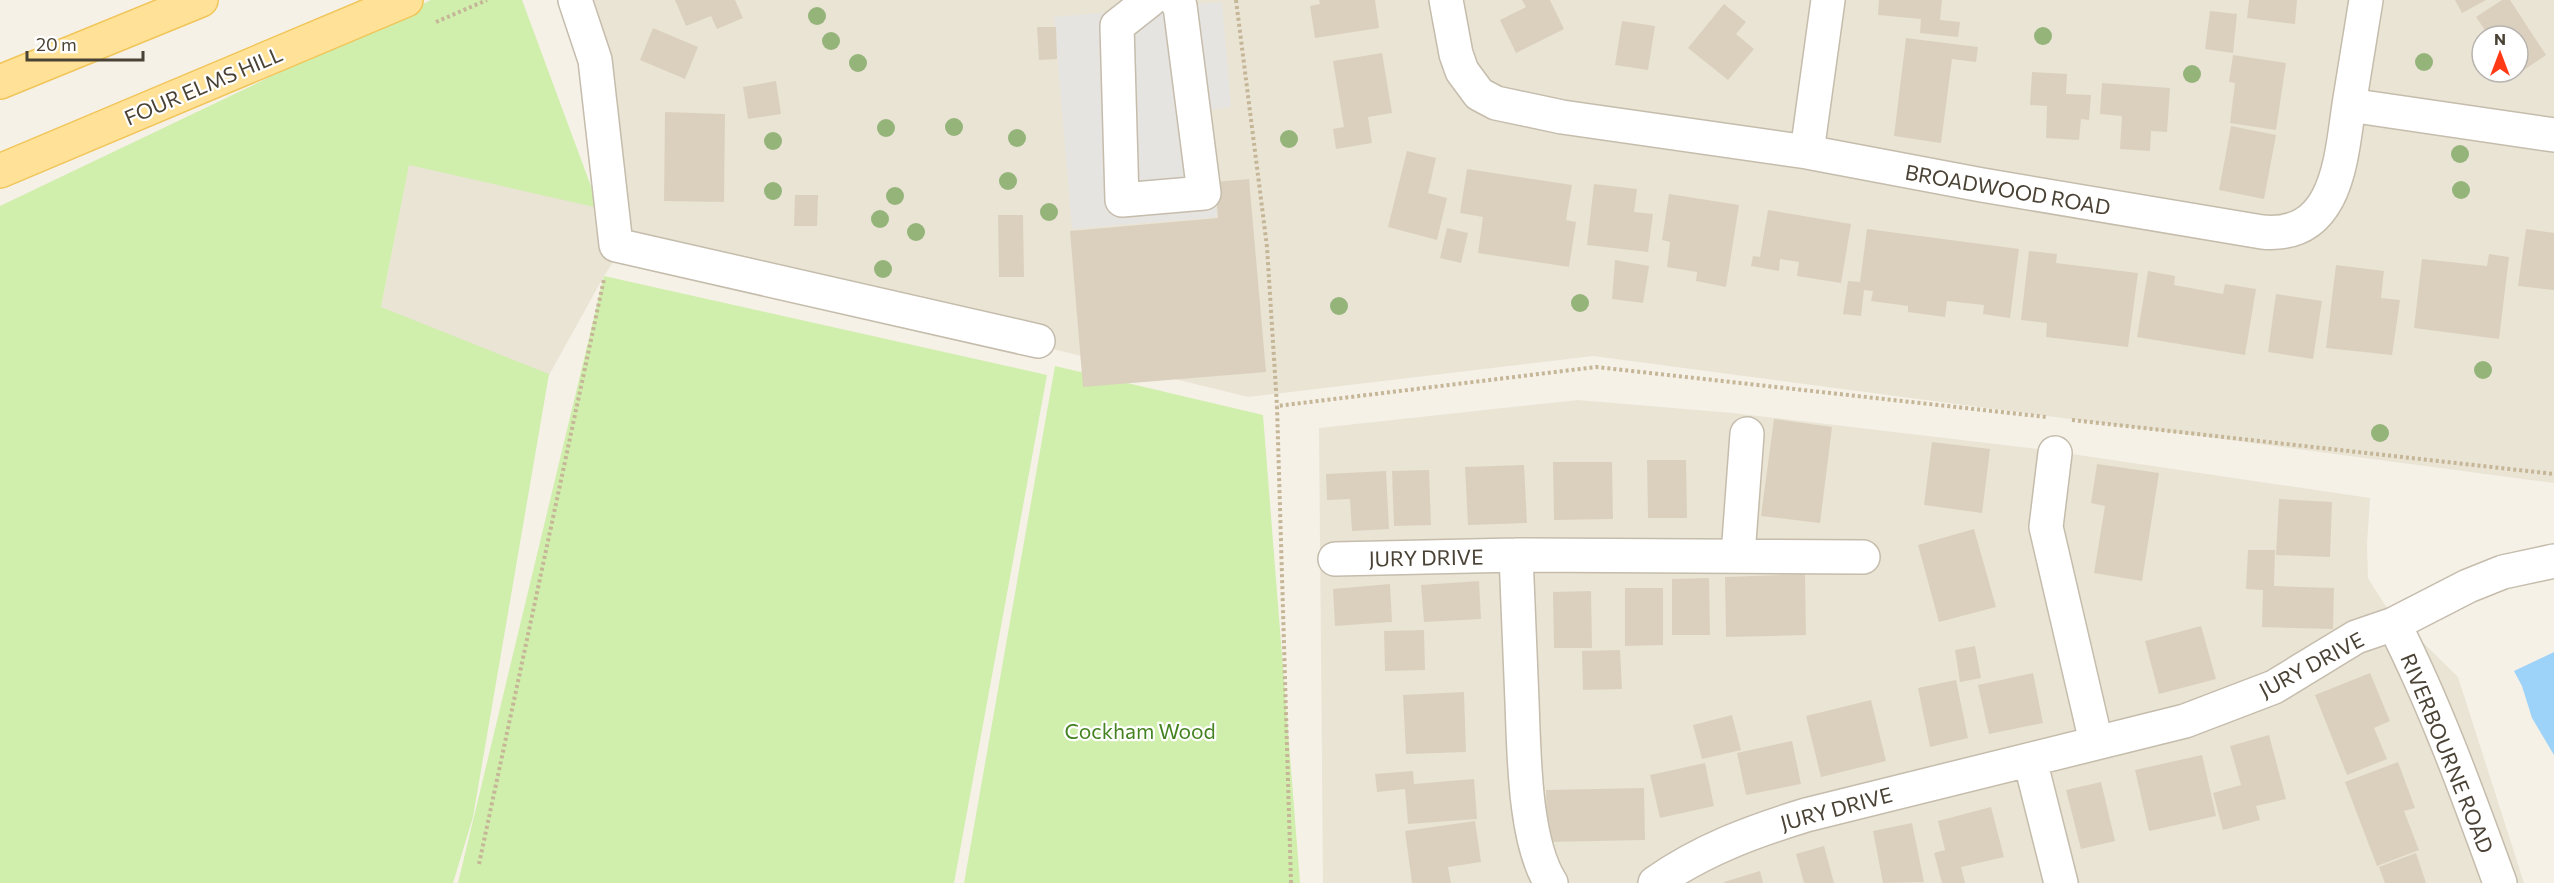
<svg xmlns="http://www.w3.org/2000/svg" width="2554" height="883" font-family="Commissioner,sans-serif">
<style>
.residential{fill:#eae4d5;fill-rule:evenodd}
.green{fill:#d0eeac}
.parking{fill:#e6e4e0}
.water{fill:#9dd2f9}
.building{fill:#dbd0be}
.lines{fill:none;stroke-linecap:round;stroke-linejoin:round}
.minor-casing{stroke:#c5bcac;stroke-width:36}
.major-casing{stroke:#f1c559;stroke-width:36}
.path{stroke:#c6b698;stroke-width:4;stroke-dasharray:3 3;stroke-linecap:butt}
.minor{stroke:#fff;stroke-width:33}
.major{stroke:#ffe297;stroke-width:33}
.tree{fill:#94b47a}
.labels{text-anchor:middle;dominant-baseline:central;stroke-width:4.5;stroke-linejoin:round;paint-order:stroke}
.street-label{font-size:21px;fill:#4a4235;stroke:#fff}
.park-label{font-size:21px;fill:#458321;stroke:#fff}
</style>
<rect width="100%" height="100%" fill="#f5f1e7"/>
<path class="residential" d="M574 0H2554V483L1593 356 1248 397 625 244 604 276 548 377 381 307 409 164 598 207ZM2482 36H2518V72H2482Z
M1578 400 1733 413 2038 449 2370 498 2367 544 2368 578 2385 605 2458 677 2524 883H1323L1319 428Z"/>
<path class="green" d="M431 0H522L599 208 409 165 381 307 549 374 473 817 453 883H0V206Z
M604 276 1047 375 954 883H458Z
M1055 366 1263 415 1300 883H964Z"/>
<path class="parking" d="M1222 2 1231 107 1208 110 1217 217 1072 229 1054 17Z"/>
<path class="water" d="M2554 652V755L2532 718 2522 686 2514 671Z"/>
<path class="building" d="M675 0H735L743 18 717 29 711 16 686 26Z
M1319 0H1375L1379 28 1315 38 1310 6 1320 4Z
M1522 0H1550L1564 29 1516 53 1500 20 1526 7Z
M1879 0H1942L1940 20 1960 22 1958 37 1920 33 1921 19 1878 15Z
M2249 0H2297L2295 24 2247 18Z
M2455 0H2486L2462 13Z
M2502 0H2510L2546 55 2515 76 2513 72H2518V36H2489L2476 17Z
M1724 4 1746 22 1736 34 1754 49 1728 80 1688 48Z
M2210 11 2237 14 2233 53 2205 49Z
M1622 21 1655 26 1648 70 1615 65Z
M1037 27H1056L1057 59 1039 60Z
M653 28 698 47 685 79 640 60Z
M1906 38 1978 47 1976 62 1952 59 1941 143 1894 136Z
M1382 53 1392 113 1368 117 1372 143 1336 149 1333 129 1344 127 1333 61Z
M2233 55 2286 63 2276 130 2230 123 2235 83 2229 82Z
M2032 72 2067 74 2066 94 2091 95 2089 120 2081 119 2079 140 2046 138 2047 106 2030 105Z
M776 81 781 114 748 119 743 87Z
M2102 83 2170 88 2167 132 2151 131 2150 151 2120 149 2122 116 2100 114Z
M665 112 725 114 724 202 664 201Z
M2231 126 2276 135 2264 199 2219 190Z
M1407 151 1436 158 1428 193 1447 198 1437 240 1388 227Z
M1467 169 1572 185 1566 220 1576 222 1569 267 1478 253 1483 217 1460 213Z
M1249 179 1266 372 1083 387 1070 231 1218 218 1215 182Z
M1594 184 1637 189 1634 212 1653 214 1648 252 1587 245Z
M1669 194 1739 205 1726 287 1696 281 1697 272 1667 267 1670 242 1662 240Z
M795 195H818L817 226H794Z
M1768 210 1851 224 1841 283 1797 276 1799 262 1780 259 1779 271 1751 266 1753 256 1760 257Z
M998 215H1023L1024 277H999Z
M1447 228 1468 233 1461 263 1440 258Z
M1867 229 2019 249 2010 318 1983 314 1984 305 1947 301 1945 317 1908 312V306L1871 301 1873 291 1864 290 1861 316 1843 314 1848 281 1860 282Z
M2526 229 2554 233V290L2518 286Z
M2029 251 2057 254 2056 263 2138 273 2128 347 2046 337 2047 323 2021 320Z
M2489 254 2509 257 2499 339 2414 328 2422 259 2487 266Z
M1615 260 1649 266 1643 303 1612 299Z
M2336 265 2384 271 2381 298 2400 300 2392 355 2326 348Z
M2148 271 2175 276 2174 285 2223 294 2225 284 2256 289 2245 355 2137 337Z
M2276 294 2322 301 2313 359 2268 352Z
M1774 419 1832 427 1820 523 1761 516Z
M1932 442 1990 449 1982 513 1924 505Z
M1647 460H1686L1687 518H1648Z
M1553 462H1612L1613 519 1554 520Z
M2097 464 2159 473 2142 581 2094 573 2105 506 2091 503Z
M1524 465 1527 523 1468 525 1465 467Z
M1429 470 1431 525 1394 526 1392 471Z
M1386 471 1389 529 1352 531 1350 499 1327 500 1326 474Z
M2279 499 2332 502 2330 557 2276 555Z
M1974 529 1996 607 1939 622 1918 545Z
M2248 550H2275L2274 586 2334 588 2333 629 2262 627 2263 590 2246 589Z
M1805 574 1806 635 1726 637 1725 577Z
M1709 578 1710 635H1672V579Z
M1479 581 1481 619 1424 622 1421 585Z
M1390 584 1392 622 1335 626 1333 589Z
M1625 588H1663V645L1625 646Z
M1591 591 1592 648H1554L1553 592Z
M2201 626 2216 679 2159 694 2145 641Z
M1424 630 1425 670 1385 671 1384 631Z
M1975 646 1981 678 1960 682 1955 650Z
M1620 650 1622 689 1583 690 1582 651Z
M2033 673 2043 723 1989 734 1978 685Z
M2370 673 2390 721 2374 728 2387 759 2347 775 2315 695Z
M1956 680 1968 738 1930 747 1918 688Z
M1464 692 1466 752 1406 754 1403 695Z
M1871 700 1886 761 1821 777 1806 716Z
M1732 715 1741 750 1702 759 1693 725Z
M2269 735 2286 799 2256 806 2260 820 2223 830 2213 793 2241 785 2230 746Z
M1792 741 1801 784 1746 795 1737 753Z
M2202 755 2216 816 2149 831 2135 770Z
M2398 762 2415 808 2404 811 2419 850 2377 866 2345 782Z
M1705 763 1714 806 1660 818 1650 775Z
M1413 771 1414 784 1474 779 1477 819 1408 824 1405 789 1377 792 1375 774Z
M2101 782 2115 841 2081 849 2066 790Z
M1644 788 1645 840 1547 842 1546 790Z
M1991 807 2004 857 1961 867 1965 883H1942L1934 853 1945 850 1938 821Z
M1475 821 1481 862 1448 867 1451 883H1412L1405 831Z
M1912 823 1924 882 1883 883 1873 831Z
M1824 846 1834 883H1804L1796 854Z
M2416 853 2426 883H2385L2379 867Z
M1760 871 1763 883H1724V882Z"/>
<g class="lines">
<g class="minor-casing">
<path id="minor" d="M575 0 595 60 616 245 1038 341
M1150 0 1117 26 1122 200 1204 193 1180 6 1175 0
M1446 0 1456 54 1462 71 1479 94 1496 103 1562 117 1807 152 1982 185 2262 232C2338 239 2341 158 2349 105L2554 135
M2349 105 2366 0
M1807 152 1828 0
M2055 453 2046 527 2096 742
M1516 555C1518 604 1520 653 1522 702 1524 752 1524 841 1551 883
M1738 555 1747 434
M1335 559 1516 555 1863 557
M2394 624C2436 707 2468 795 2500 883
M2030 760 2061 883
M1655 883C1702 850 1751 832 1806 815L2185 721 2274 687 2356 637 2394 624 2468 586 2503 572 2554 561"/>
</g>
<g class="major-casing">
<path id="major" d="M0 82 201 0
M0 171 406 0"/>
</g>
<path class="path" d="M1236 0 1267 247 1277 406
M436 22 487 0
M2072 420 2554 474
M479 864 604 279
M1291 883 1277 406 1596 367 2046 417"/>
<use href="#minor" class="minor"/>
<use href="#major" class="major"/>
</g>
<g class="tree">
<circle cx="817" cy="16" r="9"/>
<circle cx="2043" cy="36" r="9"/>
<circle cx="831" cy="41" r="9"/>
<circle cx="2424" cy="62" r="9"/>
<circle cx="858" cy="63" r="9"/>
<circle cx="2192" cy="74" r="9"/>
<circle cx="954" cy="127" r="9"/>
<circle cx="886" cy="128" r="9"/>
<circle cx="1017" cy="138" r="9"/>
<circle cx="1289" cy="139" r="9"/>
<circle cx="773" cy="141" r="9"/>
<circle cx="2460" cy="154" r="9"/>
<circle cx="1008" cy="181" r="9"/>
<circle cx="2461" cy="190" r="9"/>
<circle cx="773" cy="191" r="9"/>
<circle cx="895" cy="196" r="9"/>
<circle cx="1049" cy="212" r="9"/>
<circle cx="880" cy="219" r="9"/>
<circle cx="916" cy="232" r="9"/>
<circle cx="883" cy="269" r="9"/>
<circle cx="1580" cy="303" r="9"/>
<circle cx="1339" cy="306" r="9"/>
<circle cx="2483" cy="370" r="9"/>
<circle cx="2380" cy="433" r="9"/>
</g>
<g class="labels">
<g class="street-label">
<text transform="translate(203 85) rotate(-23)">FOUR ELMS HILL</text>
<text transform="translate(2008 189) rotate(10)">BROADWOOD ROAD</text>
<text transform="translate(1426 557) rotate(-1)">JURY DRIVE</text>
<text transform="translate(2311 664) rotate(-28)">JURY DRIVE</text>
<text transform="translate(2448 753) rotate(68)">RIVERBOURNE ROAD</text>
<text transform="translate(1836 808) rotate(-15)">JURY DRIVE</text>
</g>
<g class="park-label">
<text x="1140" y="730">Cockham Wood</text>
</g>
</g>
<g transform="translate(2500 54)"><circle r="28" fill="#ffffff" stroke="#b7b3ae" stroke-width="1.5"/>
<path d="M0-4.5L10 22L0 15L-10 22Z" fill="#ff3a15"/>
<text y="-9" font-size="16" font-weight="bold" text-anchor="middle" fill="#4a4235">N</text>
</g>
<path d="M27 51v9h116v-9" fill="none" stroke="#4a4235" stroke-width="3"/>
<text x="36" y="51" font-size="18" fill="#4a4235" stroke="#ffffff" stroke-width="4.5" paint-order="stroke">20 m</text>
</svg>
